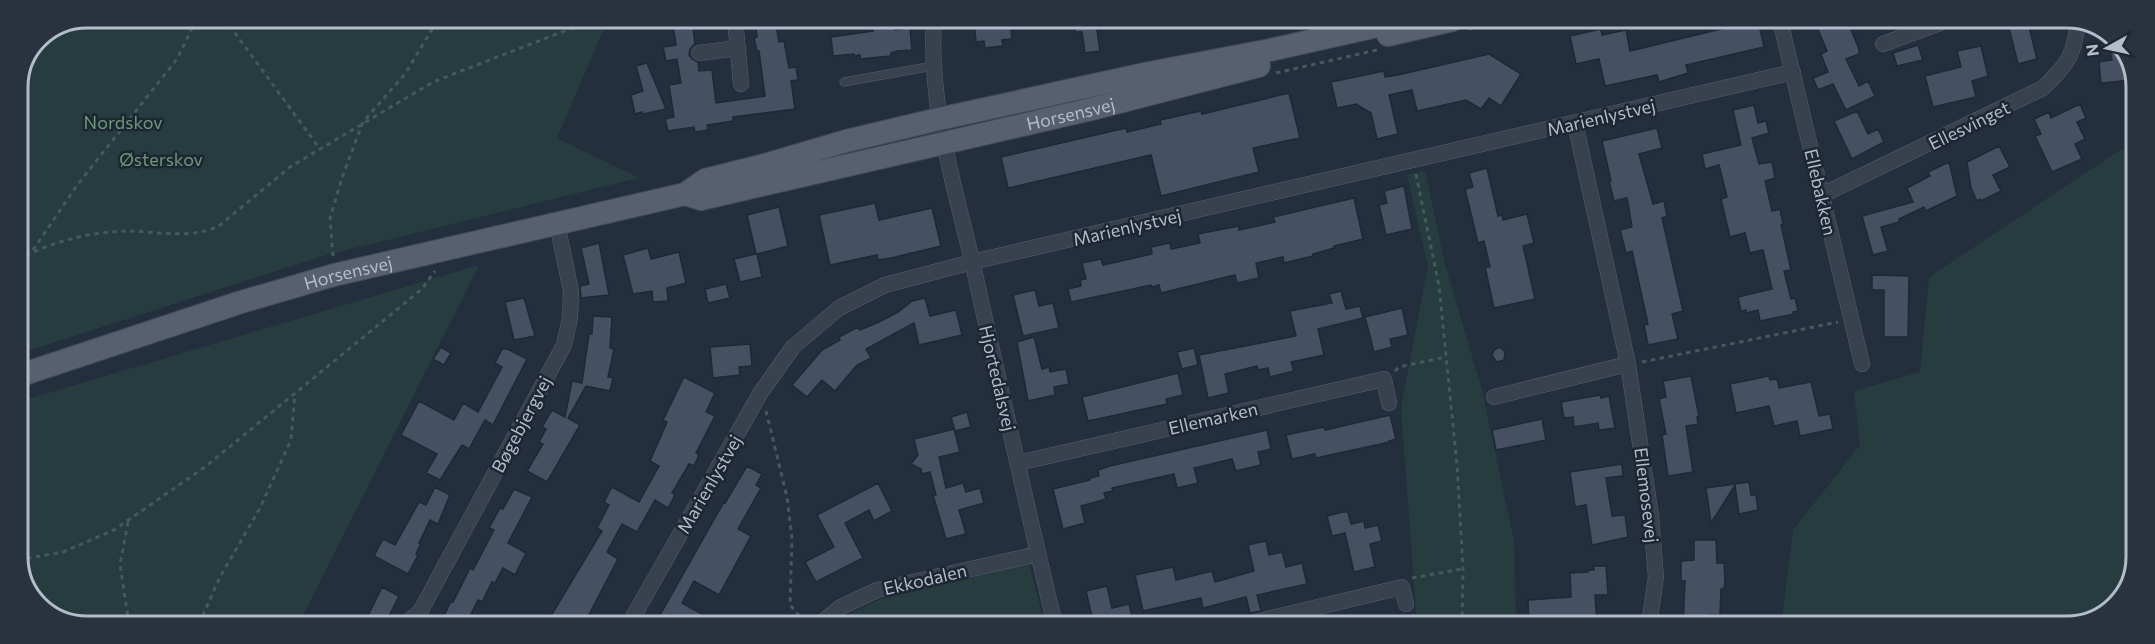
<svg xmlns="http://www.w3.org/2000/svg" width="2155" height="644" font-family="Commissioner,sans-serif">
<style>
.green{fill:#263c3f}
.building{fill:#455162;stroke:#1f2835;stroke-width:1.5}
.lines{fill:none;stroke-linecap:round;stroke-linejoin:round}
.lane-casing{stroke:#565f6c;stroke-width:9}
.street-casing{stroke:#565f6c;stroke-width:16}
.primary-casing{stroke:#414a57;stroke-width:24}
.path{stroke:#44595c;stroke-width:3;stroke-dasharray:4.5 4.5;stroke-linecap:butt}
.lane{stroke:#38414e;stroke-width:8}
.street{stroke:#38414e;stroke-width:15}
.primary{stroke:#56606e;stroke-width:22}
.labels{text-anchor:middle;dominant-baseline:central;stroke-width:5;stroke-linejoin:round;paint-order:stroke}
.street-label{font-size:18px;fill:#b4bcc9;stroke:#1d2633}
.park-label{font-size:18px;fill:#6b9a76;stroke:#1d2633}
.rim{fill:none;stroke:#b4bcc9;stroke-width:3}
</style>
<rect width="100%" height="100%" fill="#242f3e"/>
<path class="green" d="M87 18 608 19 557 138 639 178 326 255 18 354V87L39 38Z
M2120 150H2137L2135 575 2110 611 2068 626H1781L1793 530 1860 445 1854 391 1920 372 1929 277Z
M1425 171 1445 264 1482 390 1514 541 1516 625H1417L1401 408 1428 266 1407 175Z
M479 265 299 624H69L33 599 18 562V402Z
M1029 564 1045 625 835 624 850 614 880 599Z"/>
<path class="building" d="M672 19H692L695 44 690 49 689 55 692 59 698 62 699 71 712 70 716 103 765 96 759 51H757L754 38 757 37 755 19H775L779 42 784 41 789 68 796 67 798 80 791 81 795 109 733 117V121L707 125 708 130 695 132 694 127 668 131 665 119 674 117 669 85 681 83 677 59 666 61 663 47 676 45Z
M872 19H894L895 30 910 28 912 50 897 51 891 53V56L860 59V55L854 56V54L833 56 831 37 873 31Z
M987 19H1010L1012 39 1002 40 1003 46 985 48 984 41 976 42 974 20Z
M1074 19H1119V27L1097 30 1100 51 1085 53 1082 32H1075Z
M1758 20 1764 47 1686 65 1688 73 1659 82 1657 75 1605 86 1599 59 1576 64 1570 36 1601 29 1602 35 1626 30 1630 51Z
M1814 20H1847L1859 49V54L1846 59 1859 86 1868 81 1875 96 1846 110 1833 84 1818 90 1813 78 1828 72 1821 54 1827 51Z
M2028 23 2037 59 2018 64 2009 28Z
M2106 33 2120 42 2132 70 2133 80 2101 83 2099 62 2112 60Z
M1918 45 1923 60 1897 66 1893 53Z
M1981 46 1988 76 1972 81 1976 97 1933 107 1925 76 1961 67 1957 51Z
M1489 54 1521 74 1501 106 1489 98 1481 109 1466 100 1417 111 1412 90 1389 95 1398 134 1377 139 1371 113 1356 104 1337 108 1331 82 1384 71 1385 77 1398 75Z
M647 63 666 109 643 114 642 112 635 114 631 95 643 91 636 66Z
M1289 93 1300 138 1253 148 1259 172 1161 196 1151 155 1008 188 1001 157 1126 128 1127 132 1161 124 1160 120 1201 111 1202 114Z
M2080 104 2086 118 2077 122 2085 139 2075 144 2082 159 2052 172 2035 136 2041 134 2034 119 2049 112 2051 118Z
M1754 105 1758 123 1766 121 1769 133 1752 138 1759 164 1772 162 1775 178 1765 181 1772 211 1780 209 1783 224 1781 225 1791 270 1784 271 1791 299 1795 298 1798 311 1793 312 1794 314 1760 321 1758 310 1746 313V310L1741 311 1738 297 1772 289 1763 250 1750 253 1745 233 1730 237 1721 199 1727 197 1719 165 1705 169 1702 154 1741 145 1733 110Z
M1857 111 1868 134 1878 129 1884 142 1852 159 1834 121Z
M1657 128 1662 148 1639 154 1653 204 1664 201 1667 216 1662 218 1683 311 1672 314 1678 339 1648 345 1644 325 1648 324 1632 251 1626 253 1620 230 1632 227 1627 198 1614 201 1609 181H1611L1602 141Z
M1999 146 2010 167 1993 175 2001 191 1981 201 1980 199 1977 201 1971 188 1967 162Z
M1949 162 1957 196 1926 211 1924 207 1899 219V222L1881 227 1888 251 1873 255 1862 216 1913 202 1907 188 1930 176 1928 172Z
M1487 168 1498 216 1502 215 1503 220 1527 214 1534 243 1523 246 1535 299 1494 308 1485 267H1490L1484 241 1478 243 1465 189 1473 187 1469 173Z
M1404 186 1412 229 1386 235 1379 205 1387 203 1384 191Z
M1354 198 1363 239 1334 246V248L1313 254V256L1284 263 1283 257 1256 263 1259 278 1237 283 1235 275 1161 293 1159 285 1152 287 1151 285 1071 302 1068 289 1081 286 1080 280 1086 279 1082 263 1101 259 1103 265 1152 254 1151 247 1170 243 1171 249 1200 243 1198 234 1239 226V230L1275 222 1273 217Z
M875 203 879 220 932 208 941 246 891 258 878 260 877 255 830 265 819 215Z
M779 207 788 246 757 254 762 277 740 282 734 259 756 254 747 215Z
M599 243 609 295 581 298 580 286 589 284 581 248Z
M648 248 651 259 679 252 686 283 667 288 668 301 653 302 652 291 633 294 623 255Z
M1872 275 1909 276 1908 337H1884V290H1872Z
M726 284 730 298 708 303 705 289Z
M1035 290 1039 306 1053 303 1059 328 1023 336 1013 295Z
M1341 291 1346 309 1360 306 1363 318 1318 329 1324 355 1291 362 1294 371 1270 377 1268 368 1258 370 1257 366 1225 374 1229 393 1208 398 1199 355 1296 336 1290 311 1332 303 1329 294Z
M524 298 535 336 514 340 505 302Z
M925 298 930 316 956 310 962 335 919 345 914 323 866 349 871 358 857 365 835 391 822 380 807 397 792 385 822 350 840 340 839 337 858 327 860 330 879 322 898 312 912 301Z
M1402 308 1408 335 1390 339 1392 347 1374 352 1365 317Z
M593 316 612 317 610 348 614 349 608 377 613 378 610 391 586 386 568 418 580 425 547 482 527 471 543 444 539 442 546 429 542 427 552 410 565 417 572 381 582 383 589 334H592Z
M1034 337 1042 369 1049 367 1050 372 1066 369 1069 384 1054 387 1055 395 1028 401 1017 342Z
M750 344 752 366 739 367 740 375 713 378 710 347Z
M441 347 451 353 444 365 433 359Z
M1500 347 1505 352 1504 360 1497 362 1492 356 1494 350Z
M1194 348 1198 365 1182 369 1177 352Z
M502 349H507L527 359 493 425 485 420 469 449 462 445 440 480 426 473 437 454 401 435 419 401 454 420 463 403 478 412 502 367 495 363Z
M1178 373 1183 395 1166 399 1167 404 1088 421 1082 397Z
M1691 376 1699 417H1697L1698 424 1686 426 1693 472 1668 476 1662 435 1666 434 1659 399 1666 397 1663 381Z
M1769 376 1770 380 1777 379 1779 388 1811 382 1819 416 1830 414 1833 429 1800 436 1797 421 1774 426 1769 406 1736 413 1730 384Z
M684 377 715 393 706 412 715 416 696 453 699 455 694 466 689 464 672 493 675 495 668 508 655 500 637 532 622 524 607 552 618 559 584 624H546L602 531 597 528 609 505 604 502 612 487 639 502 659 466 650 461 667 422 663 420Z
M1600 395 1601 398 1609 396 1615 428 1599 430 1598 423 1574 427 1573 417 1564 418 1561 402Z
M967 412 971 427 955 431 951 417Z
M1390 415 1396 439 1389 441 1390 442 1316 458 1315 454 1292 459 1286 435 1324 427 1325 430Z
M1542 419 1546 440 1496 450 1492 430Z
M954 429 960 452 939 457 946 488 963 483 966 492 980 488 984 503 959 510 966 534 946 539 933 495H936L930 472 922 474 921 469 911 464 918 455 914 439Z
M1267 430 1271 449 1258 452 1261 465 1236 471 1232 459 1194 468 1198 483 1177 488 1174 474 1112 488 1113 491 1104 493 1106 499 1081 506 1085 523 1063 529 1053 489 1090 480V478L1099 476 1098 470 1110 466Z
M1622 464 1623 476 1606 478 1612 516 1625 515 1628 537 1592 545 1586 505 1575 507 1570 472Z
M747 466 762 474 756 485 761 488 738 529 751 536 719 595 694 581 682 603 720 624H655L716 516 724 502 725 503Z
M1749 482 1751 495H1756L1758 510 1739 514 1735 485 1711 523 1706 488Z
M878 483 892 511 874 521 869 510 845 523 863 558 816 582 805 562 834 547 817 515Z
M435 487 450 495 438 524 430 520 419 543H421L416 554 418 555 408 574 374 556 383 539 395 545 419 502 426 505Z
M514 489 532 497 508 543 526 553 515 575 503 568 495 583 492 582 482 602 478 600 466 624H448L451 619 444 616 451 601 453 602 470 568 473 570 494 530 489 528 500 508 503 509Z
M1343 512H1348L1351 524 1364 521 1365 528 1378 525 1382 541 1370 544 1375 567 1354 572 1345 533 1332 536 1327 516Z
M1694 540H1716L1717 563H1724L1725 580 1724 589H1721L1720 615H1709V626H1683L1685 581H1681V561L1694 560Z
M1266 541 1269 555 1282 552 1286 567 1302 563 1307 584 1257 595 1261 611 1250 613 1246 597 1203 608 1201 598 1143 611 1135 575 1173 567 1176 580 1212 571 1215 582 1254 571 1248 545Z
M1594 566H1606L1608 595H1595L1597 625H1529L1528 600 1571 597 1570 573 1588 572V570H1594Z
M1107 586 1112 608 1129 604 1133 621 1116 625H1094L1086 591Z
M382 587 399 596 385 624H364Z"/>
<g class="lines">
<g class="lane-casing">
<path id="lane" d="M844 82 933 66"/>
</g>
<g class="street-casing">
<path id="street" d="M735 19 741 84
M934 19C928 107 956 189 975 274 1001 391 1027 508 1055 625
M1780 20 1862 364
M1883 44 1948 20
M699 53 738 48
M1575 123 1628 364 1651 516 1656 577 1649 625
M1822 195 2043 88C2067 65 2075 55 2078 20
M1494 397 1628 364
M1018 463 1384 379 1389 403
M1314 608 1317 625
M1177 623V625
M405 624 420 612 564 345 570 318 571 291 557 224
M629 624 761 392 793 347 839 308 885 285 972 262 1793 72
M820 624 841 607 877 590 1038 554
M1243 625 1402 587 1406 604"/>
</g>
<g class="primary-casing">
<g id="primary">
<path d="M1388 35 1453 20"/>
<path id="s1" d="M685 194 701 199 1096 108 1259 66"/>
<path id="s2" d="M18 376 238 303 334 275 685 194 705 180 768 164 846 141 939 119 1149 73 1270 50 1404 20"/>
</g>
</g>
<path class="path" d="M224 18 320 149
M231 25 243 18
M1469 29 1508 20
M1276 73 1377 50
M1416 174 1439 286 1457 465 1463 569 1462 625
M33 250 78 184 177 59 197 18
M333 256 330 218 343 175 363 122 405 74 439 18
M18 260C49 242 93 231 129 231 158 232 192 239 219 226L290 167 433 82 572 28 603 19
M1642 362 1838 322
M1395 371 1399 367 1446 357
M766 411 787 497 792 539 790 605 806 624
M128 522 120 565 129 624
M18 560 63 552 114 530 205 467 422 289 435 271
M1412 578 1462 569
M199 624 220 577 260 508 291 440 295 393"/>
<use href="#lane" class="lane"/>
<use href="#street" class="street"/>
<use href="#primary" class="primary"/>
</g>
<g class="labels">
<g class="street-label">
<text stroke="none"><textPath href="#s1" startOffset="396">Horsensvej</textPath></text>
<text transform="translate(1601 117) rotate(-13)">Marienlystvej</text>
<text transform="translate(1969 125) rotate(-26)">Ellesvinget</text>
<text transform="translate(1821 192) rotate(77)">Ellebakken</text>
<text transform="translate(1127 227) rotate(-13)">Marienlystvej</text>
<text stroke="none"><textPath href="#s2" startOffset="346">Horsensvej</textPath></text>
<text transform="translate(998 378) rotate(77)">Hjortedalsvej</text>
<text transform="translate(1213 418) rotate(-13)">Ellemarken</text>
<text transform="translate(521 424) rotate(-62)">Bøgebjergvej</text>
<text transform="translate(709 484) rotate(-60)">Marienlystvej</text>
<text transform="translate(1647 495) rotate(83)">Ellemosevej</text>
<text transform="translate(925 579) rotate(-13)">Ekkodalen</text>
</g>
<g class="park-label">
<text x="123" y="122">Nordskov</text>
<text x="161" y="159">Østerskov</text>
</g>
</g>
<path d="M0 0H2155V644H0ZM87 28H2067A59 59 0 0 1 2126 87V557A59 59 0 0 1 2067 616H87A59 59 0 0 1 28 557V87A59 59 0 0 1 87 28Z" fill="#29323f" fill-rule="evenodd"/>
<path class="rim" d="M87 28H2067A59 59 0 0 1 2126 87V557A59 59 0 0 1 2067 616H87A59 59 0 0 1 28 557V87A59 59 0 0 1 87 28Z"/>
<g transform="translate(2107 48) rotate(262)" stroke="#1d2633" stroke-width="4.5" paint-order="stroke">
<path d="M0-4.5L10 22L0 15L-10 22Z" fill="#b4bcc9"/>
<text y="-9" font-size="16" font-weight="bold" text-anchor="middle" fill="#b4bcc9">N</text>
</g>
</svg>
